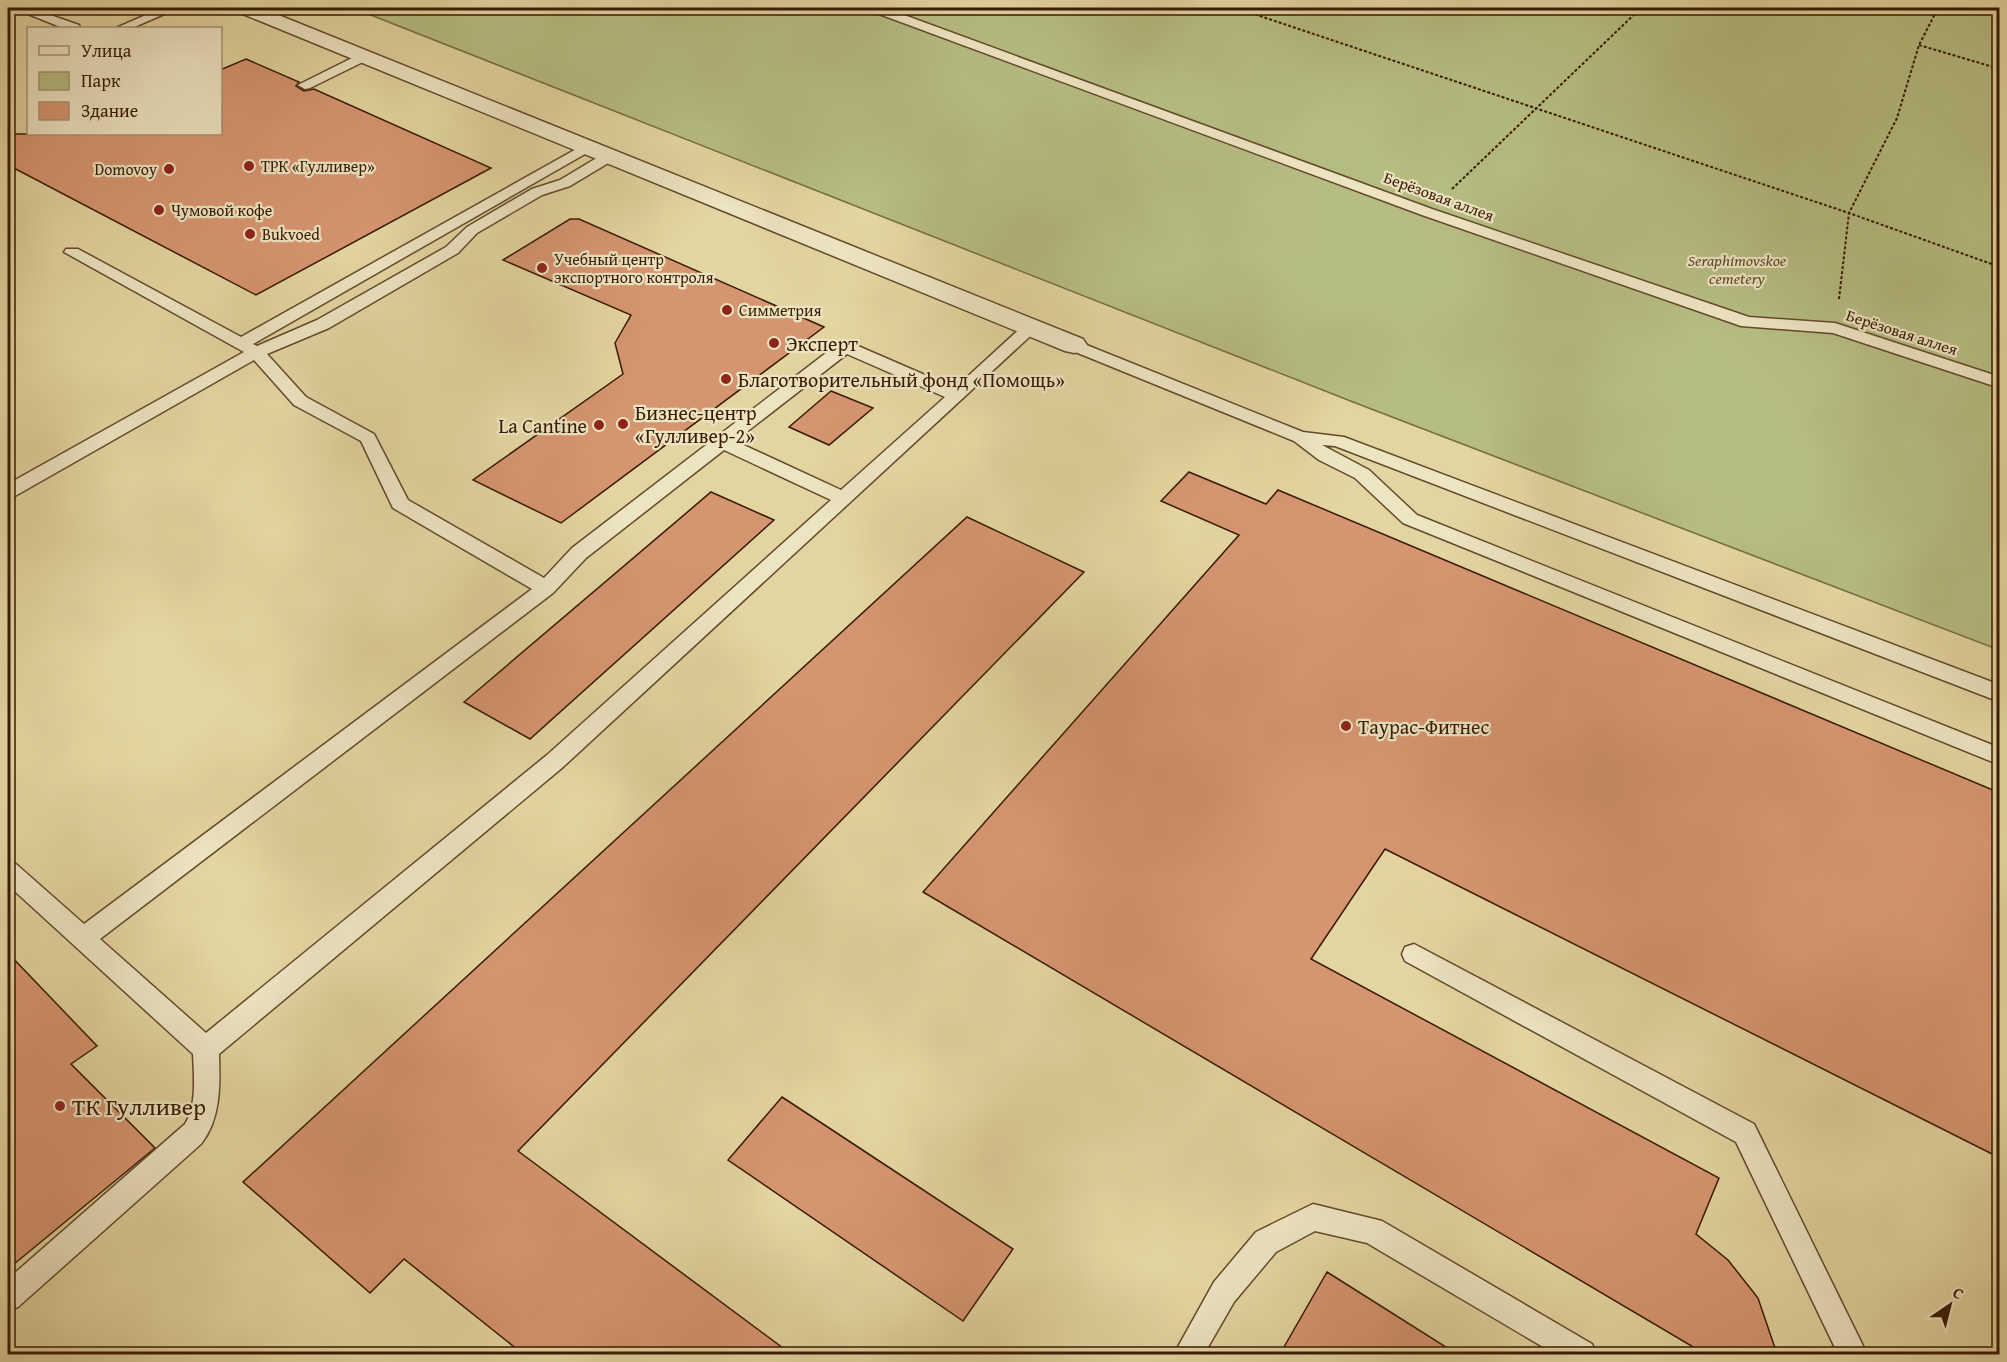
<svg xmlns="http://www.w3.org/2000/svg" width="2007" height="1362" font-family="'Gentium Book Plus',serif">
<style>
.green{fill:#b6bd83;stroke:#776c42;stroke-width:1.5}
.building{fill:#d69571;stroke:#381a02;stroke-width:1.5}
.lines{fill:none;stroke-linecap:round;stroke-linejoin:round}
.service-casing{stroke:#63492a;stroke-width:3}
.minor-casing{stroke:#63492a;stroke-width:3}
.path{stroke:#381a02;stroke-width:2;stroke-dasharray:3 2;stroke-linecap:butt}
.service{fill:#ede4c2;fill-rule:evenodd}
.minor{fill:#ede4c2;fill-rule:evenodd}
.poi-dot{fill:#8f2418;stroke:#ede4c2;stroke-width:2}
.labels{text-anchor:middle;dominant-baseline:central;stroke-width:4.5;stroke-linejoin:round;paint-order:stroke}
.far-poi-label{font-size:16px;fill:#381a02;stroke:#ede4c2;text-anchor:start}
.far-street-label{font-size:16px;fill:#381a02;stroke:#ede4c2}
.far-park-label{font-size:16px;font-style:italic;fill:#5e4b29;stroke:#ede4c2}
.poi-label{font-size:20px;fill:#381a02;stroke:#ede4c2;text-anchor:start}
.near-poi-label{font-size:24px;fill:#381a02;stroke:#ede4c2;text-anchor:start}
</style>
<rect width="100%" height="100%" fill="#e3d5a1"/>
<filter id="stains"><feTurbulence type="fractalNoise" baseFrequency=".00333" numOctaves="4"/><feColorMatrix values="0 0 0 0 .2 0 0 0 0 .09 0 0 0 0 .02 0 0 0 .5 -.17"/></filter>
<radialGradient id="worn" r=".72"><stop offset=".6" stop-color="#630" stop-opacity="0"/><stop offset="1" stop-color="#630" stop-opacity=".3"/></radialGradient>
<path class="green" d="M353 8H1999V650L1353 402Z"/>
<path class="building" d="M246 59 299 82 296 86 304 91 314 89 491 168 256 295 8 165V134H220V70Z
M570 219H579L824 327 561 523 473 480 623 374 615 343 631 315 503 260Z
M831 391 873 408 829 445 789 427Z
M1189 472 1266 504 1278 490 2000 793V1158L1385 849 1311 959 1719 1178 1696 1234 1728 1260 1758 1298 1777 1354H1705L923 892 1239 535 1161 501Z
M711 492 774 520 530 739 464 702Z
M967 517 1084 572 518 1151 791 1354H523L404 1259 370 1293 243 1182Z
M8 953 97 1046 71 1064 155 1148 8 1269Z
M782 1097 1013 1249 963 1321 728 1160Z
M1327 1272 1457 1354H1280Z"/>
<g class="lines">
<g class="service-casing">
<path id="service" d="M13 8H30L79 25 80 28H63Z
M162 8H178L132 28H116Z
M869 8H885L1432 209 1749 317 1835 323 2000 377V388L1833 333 1741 326 1422 215 871 11Z
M364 52 371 56 369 59 310 88 305 89 298 85Z
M587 143 594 147 592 150 253 344 257 346 317 320 446 247 467 227 532 189 560 180 605 153H615L617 156 615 159 570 186 542 195 477 233 458 253 329 328 267 354 306 397 374 434 408 500 544 578 572 548 839 343H851L955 388 1025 324 1031 323 1039 328 563 767 219 1054C220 1085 221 1119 201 1144L18 1307 8 1311V1279L185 1124C197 1105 194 1076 193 1054L8 885V862L16 864 84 924 532 589 393 508 361 441 294 405 254 360 15 496 8 498V484L244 352 64 252 66 249H78L241 337ZM847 354 945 397 841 490 735 441ZM724 450 831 500 547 755 206 1033 100 939 553 593 586 558Z
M1074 340 1303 432 1344 437 2000 685V702L1335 446 1322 445 1369 470 1417 515 2000 748V765L1403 523 1355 478 1319 460 1294 441 1068 349 1066 345 1068 341Z
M1414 944 1754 1124 1867 1354H1838L1736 1142 1405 961 1402 954 1405 947Z
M1313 1204 1382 1221 1592 1344 1596 1354H1555L1367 1243 1315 1231 1276 1252 1234 1302 1204 1354H1174L1214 1282 1256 1232Z"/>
</g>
<g class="minor-casing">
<path id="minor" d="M235 8H261L1083 339 1087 345 1083 351 1074 353 1065 351 238 12Z"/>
</g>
<path class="path" d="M1236 8 1849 213 2000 267
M1919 45 2000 69
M1452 189 1641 8
M1839 299 1849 213 1897 118 1919 45 1938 8"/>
<use href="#service" class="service"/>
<use href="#minor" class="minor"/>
</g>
<g class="poi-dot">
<circle cx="249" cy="166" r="6"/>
<circle cx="169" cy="169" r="6"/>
<circle cx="159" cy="210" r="6"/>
<circle cx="250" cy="234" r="6"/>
<circle cx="542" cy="268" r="6"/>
<circle cx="727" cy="310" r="6"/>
<circle cx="774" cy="343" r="6"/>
<circle cx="726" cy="379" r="6"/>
<circle cx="623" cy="424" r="6"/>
<circle cx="599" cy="425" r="6"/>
<circle cx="1346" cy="726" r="6"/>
<circle cx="60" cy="1106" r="6"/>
</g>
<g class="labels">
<g class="far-poi-label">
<text x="261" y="166">ТРК «Гулливер»</text>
<text x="157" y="169" text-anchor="end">Domovoy</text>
<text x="171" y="210">Чумовой кофе</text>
<text x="262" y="234">Bukvoed</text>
<text x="554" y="259">Учебный центр<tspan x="554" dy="18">экспортного контроля</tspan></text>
<text x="739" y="310">Симметрия</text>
</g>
<g class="far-street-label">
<text transform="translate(1439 196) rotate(20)">Берёзовая аллея</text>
<text transform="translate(1902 332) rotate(18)">Берёзовая аллея</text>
</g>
<g class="far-park-label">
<text x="1737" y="260">Seraphimovskoe<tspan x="1737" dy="18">cemetery</tspan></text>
</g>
<g class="poi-label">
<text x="786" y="343">Эксперт</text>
<text x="738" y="379">Благотворительный фонд «Помощь»</text>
<text x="635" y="412">Бизнес-центр<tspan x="635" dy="23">«Гулливер-2»</tspan></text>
<text x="587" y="425" text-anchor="end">La Cantine</text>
<text x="1358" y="726">Таурас-Фитнес</text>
</g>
<g class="near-poi-label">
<text x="72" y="1106">ТК Гулливер</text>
</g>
</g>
<rect width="2007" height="1362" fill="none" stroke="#e3d5a1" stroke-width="30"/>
<rect x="9" y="9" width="1989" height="1344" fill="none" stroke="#381a02" stroke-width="3"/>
<rect x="15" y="15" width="1977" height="1332" fill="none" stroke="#381a02" stroke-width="1.5"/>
<rect x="27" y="27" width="195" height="108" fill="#ede4c2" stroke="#a59375" stroke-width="1.5"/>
<rect x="39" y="46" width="30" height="9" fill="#ede4c2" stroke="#a59375" stroke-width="1.5"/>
<text x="81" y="57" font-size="18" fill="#381a02">Улица</text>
<rect x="39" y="72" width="30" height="18" fill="#b6bd83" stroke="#a59375" stroke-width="1.5"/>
<text x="81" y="87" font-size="18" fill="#381a02">Парк</text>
<rect x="39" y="102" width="30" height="18" fill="#d69571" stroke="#a59375" stroke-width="1.5"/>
<text x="81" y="117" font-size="18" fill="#381a02">Здание</text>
<g transform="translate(1950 1305) rotate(35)" stroke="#ede4c2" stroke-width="4.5" paint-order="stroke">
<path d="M0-4.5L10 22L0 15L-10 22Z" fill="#381a02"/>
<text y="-9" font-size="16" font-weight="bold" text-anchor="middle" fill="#381a02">С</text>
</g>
<rect width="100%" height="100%" filter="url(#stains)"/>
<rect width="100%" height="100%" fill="url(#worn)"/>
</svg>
